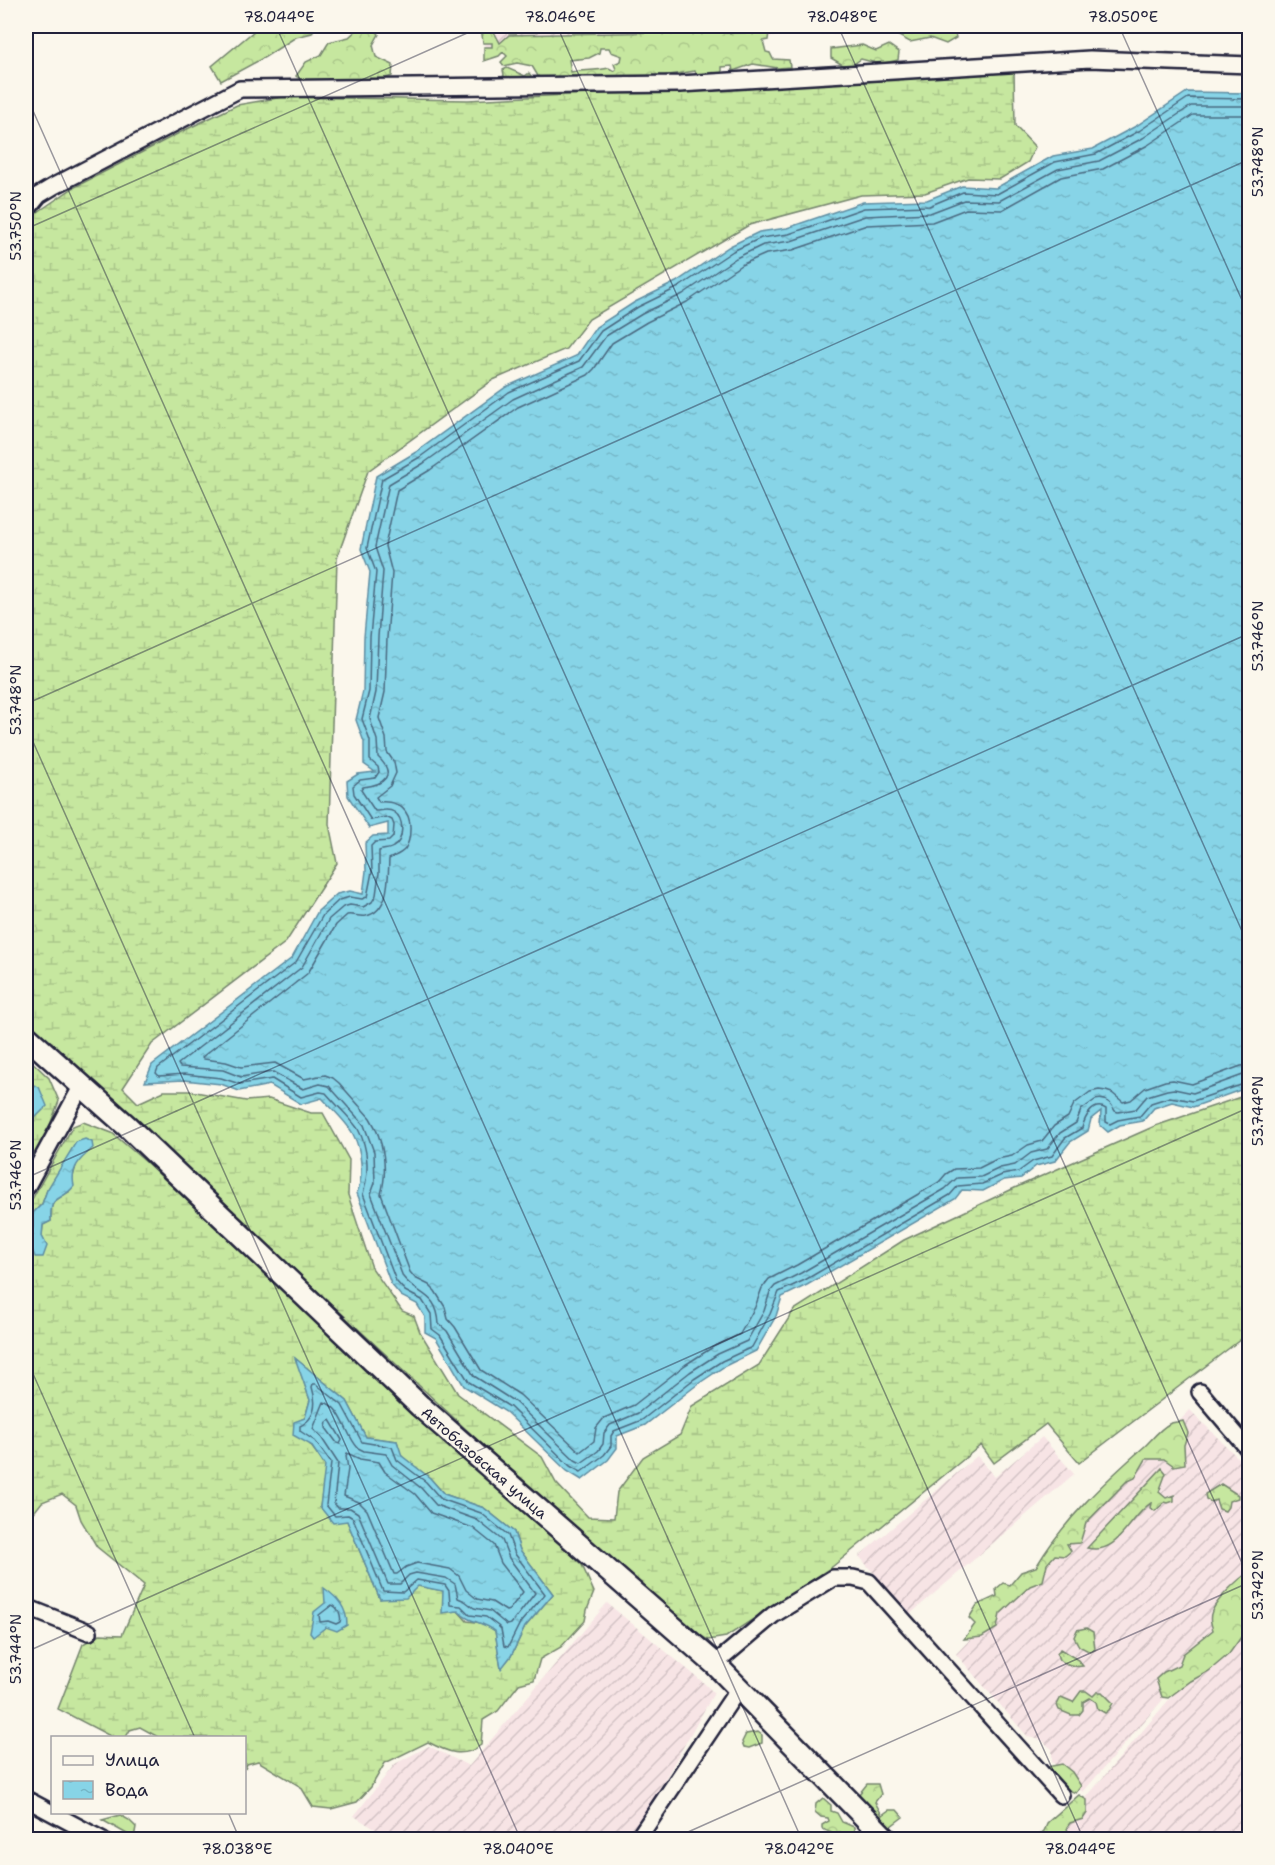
<svg xmlns="http://www.w3.org/2000/svg" width="1275" height="1865" font-family="'Shantell Sans',sans-serif">
<style>
.industrial{fill:url(#industrial-furrows)}
.forest{fill:url(#forest-crowns);stroke:#74846d;stroke-width:1.5;fill-rule:evenodd}
.wetland{fill:url(#wetland-marsh);stroke:#74846d;stroke-width:1.5;fill-rule:evenodd}
.water{fill:url(#water-ripples);stroke:#5f8da2;stroke-width:1.5}
.lines{fill:none;stroke-linecap:round;stroke-linejoin:round}
.shore{stroke:#4a6980;stroke-width:1.5}
.street-casing{stroke:#22223b;stroke-width:20}
.secondary-casing{stroke:#22223b;stroke-width:26}
.street{stroke:#fbf7ec;stroke-width:15}
.secondary{stroke:#fbf7ec;stroke-width:21}
.ticks{fill:none;stroke:#22223b;stroke-width:1.5;stroke-opacity:0.45}
.labels{text-anchor:middle;dominant-baseline:central;stroke-width:4.5;stroke-linejoin:round;paint-order:stroke}
.street-label{font-size:15px;fill:#22223b;stroke:#fbf7ec}
.neatline{fill:none;stroke:#22223b;stroke-width:2}
.ticks-label{font-size:15px;text-anchor:middle;fill:#22223b}
</style>
<defs>
<pattern id="industrial-furrows" width="10" height="10" patternUnits="userSpaceOnUse" patternTransform="scale(1.5)"><rect width="10" height="10" fill="#f7e4e5"/><path d="M-1 1l2-2M0 10L10 0M9 11l2-2" fill="none" stroke="#d3c3c5"/></pattern>
<pattern id="forest-crowns" width="20" height="18" patternUnits="userSpaceOnUse" patternTransform="scale(1.5)"><rect width="20" height="18" fill="#c6e79f"/><path d="M2 6a3 3 0 1 1 6 0M12 15a3 3 0 1 1 6 0" fill="none" stroke="#aac68a"/></pattern>
<pattern id="wetland-marsh" width="20" height="14" patternUnits="userSpaceOnUse" patternTransform="scale(1.5)"><rect width="20" height="14" fill="#c6e79f"/><path d="M1 5h8M5 5V1M11 12h8M15 12V8" fill="none" stroke="#aac68a"/></pattern>
<pattern id="water-ripples" width="26" height="14" patternUnits="userSpaceOnUse" patternTransform="scale(1.5)"><rect width="26" height="14" fill="#87d4e7"/><path d="M2 4q2-2 4 0t4 0M15 11q2-2 4 0t4 0" fill="none" stroke="#74b6c7"/></pattern>
</defs>
<rect width="100%" height="100%" fill="#fbf7ec"/>
<filter id="ink" filterUnits="userSpaceOnUse"><feTurbulence type="fractalNoise" baseFrequency=".0167" numOctaves="2"/><feDisplacementMap in="SourceGraphic" scale="12" xChannelSelector="R" yChannelSelector="G"/><feConvolveMatrix kernelMatrix="1 2 1 2 8 2 1 2 1" color-interpolation-filters="sRGB"/></filter>
<g filter="url(#ink)">
<path class="industrial" d="M482 26H1004H899L831 34 486 50Z
M1190 1410 1249 1469V1600L1083 1792 1052 1762V1749L1041 1740 1028 1737 956 1654Z
M1042 1437 1074 1474 909 1615 859 1556 977 1456 995 1477Z
M607 1603 704 1683 714 1693 644 1816 626 1839H391L354 1816 395 1764 429 1746 469 1766Z
M1249 1605V1839L1053 1840 1068 1819Z"/>
<path class="forest" d="M260 26H315L312 33 296 37 265 57 221 81 212 66Z
M361 26H372L379 34 373 45 376 57 393 65 392 76 375 82 368 80 347 83 308 84 296 76 306 62 321 55 329 42 349 37Z
M481 26H491L500 43 509 35 714 31 720 26 725 33 769 32 768 40 763 41 766 52 770 53 773 59 789 60 790 67 778 68 753 64 733 71 732 66 722 67V73L698 76 695 71C653 78 594 86 552 78L543 87 500 81 504 75 503 70 507 68 525 76 529 73 533 79 538 76 532 66 517 63 504 66 501 62 507 56 503 52 499 56 484 61V47H492V43H483ZM600 48H609L611 52 622 56 621 61 614 64 616 69 614 71 609 68C596 71 584 70 571 72L569 60 589 58 599 53Z
M901 26H931L936 28C942 24 948 25 954 28L956 38 946 44 930 38 910 42 895 34Z
M862 45 876 51 889 45 899 52 898 60 880 64 861 59 848 68 831 58V49Z
M1183 1421 1188 1433 1184 1445 1185 1464 1174 1466 1164 1459H1146L1135 1478 1126 1482 1086 1523 1080 1543 1067 1544 1071 1551 1065 1556 1055 1555 1047 1564 1043 1581 1030 1586 1000 1614 997 1628 982 1637 964 1639 975 1624 969 1618 977 1605 997 1596 996 1589 1003 1583 1010 1585 1021 1572 1036 1567C1064 1520 1104 1482 1145 1446 1152 1439 1161 1428 1169 1424 1173 1422 1179 1422 1183 1421Z
M1162 1468 1166 1473 1159 1492 1166 1498 1174 1495V1501L1168 1503 1165 1502 1155 1511 1150 1508 1151 1503C1129 1517 1119 1556 1087 1548Z
M1221 1484 1238 1495V1498L1229 1501 1228 1507 1225 1511 1219 1509 1216 1500 1211 1502 1206 1499 1205 1494Z
M1249 1572V1626L1229 1654 1209 1671 1191 1681 1168 1698 1162 1697 1156 1679 1164 1672 1179 1665 1183 1654 1213 1630C1211 1624 1209 1618 1212 1611 1219 1597 1237 1580 1249 1572Z
M1086 1628 1093 1632 1095 1649 1090 1652 1079 1646 1074 1637 1077 1630Z
M1060 1649 1078 1660 1083 1666C1074 1668 1066 1664 1059 1660L1057 1654Z
M1081 1691H1086L1093 1696 1097 1692H1102L1113 1703 1109 1710 1105 1713 1098 1709 1096 1702 1090 1698 1083 1702V1710L1079 1715H1071L1059 1710 1057 1705 1061 1697 1073 1702Z
M758 1732 762 1735V1743L749 1748 744 1747 742 1742 746 1734Z
M1062 1764 1072 1772 1081 1786 1076 1793C1062 1788 1055 1780 1047 1767Z
M867 1784H878L881 1794 875 1802 882 1815 889 1810H897L903 1817 891 1826H881L855 1799Z
M1079 1795 1087 1800V1813L1083 1819 1070 1823 1067 1827 1069 1839H1034L1044 1831 1048 1822Z
M823 1798 831 1805V1811L837 1813 842 1822 854 1827 855 1839H842L840 1832C834 1834 827 1832 822 1828V1825L829 1821 828 1818 821 1817 815 1812 816 1804Z
M120 1815 129 1820 136 1827 134 1838 102 1820Z"/>
<path class="wetland" d="M1014 70 1015 126 1035 147 1028 162 1000 179 968 178 925 193 861 195 749 225 589 319 566 349 493 380 368 471 337 558 329 824 337 863 286 942 152 1044 123 1088 138 1103 164 1091H190L246 1101 269 1099 311 1113H323L349 1160 348 1195 372 1268 402 1311 414 1316 420 1332 458 1394 542 1457 556 1483 588 1517 614 1518 617 1492 643 1457 680 1435 692 1406 759 1365 794 1310 904 1240 1019 1186 1155 1126 1249 1094V1333L1079 1463 1046 1424 994 1463 981 1445 832 1567 726 1637 708 1640 684 1626 497 1458 26 1020V226L35 214 73 188 183 131 237 105 283 97 468 100 911 78Z
M26 1056 49 1078 59 1101 48 1130 26 1171V1138L35 1118 26 1087V1093Z
M83 1122 112 1133 147 1163 401 1400 537 1521 582 1565 594 1592 587 1610 585 1621 561 1647 540 1659 534 1680 519 1684 498 1711 483 1720 481 1745C463 1759 447 1752 428 1742L385 1763 371 1787 357 1802 331 1809 313 1807 301 1787 258 1761 247 1764 245 1769 244 1738 158 1737 140 1727 130 1730 126 1737H112L58 1709 83 1644 100 1634 122 1635 144 1585 97 1547 81 1520 76 1505 62 1494 42 1502 28 1520H26V1210L73 1126ZM92 1142 83 1156 77 1162 69 1192C53 1201 50 1202 51 1221L43 1225 42 1236 29 1242 33 1227V1213L42 1204 47 1190ZM296 1359 347 1401 366 1437 397 1441 401 1456 430 1478 444 1494 484 1508 514 1532 520 1550 553 1594 525 1627 511 1656 501 1668 495 1631 484 1623 467 1621 458 1611 444 1591 418 1586 380 1599 347 1521 320 1507 326 1466 294 1423 305 1418 310 1400Z"/>
<path class="water" d="M1187 92 1249 93V1087L1193 1107 1172 1102 1154 1108 1143 1121 1120 1125 1108 1132 1100 1125 1101 1111 1091 1119 1088 1131 1070 1142 1055 1161 1036 1166 1021 1178 1004 1180 983 1191 962 1190 955 1199 807 1285 782 1297 776 1316 756 1351 725 1366 698 1384 645 1425 617 1436V1448L608 1460 582 1480 567 1471 506 1412 464 1386 436 1338 425 1332V1317L417 1304 401 1296 391 1284 357 1193C364 1175 362 1151 353 1134 346 1121 332 1109 322 1098L301 1104 270 1085 239 1091 221 1084 184 1080 145 1082 152 1065 292 958 318 911 337 894 350 891 363 894 366 871 365 843 373 836 388 835V823L369 828 348 796 347 781 358 774 375 772 364 764V742L356 720 363 691 364 637 370 572 361 549 376 476 416 452 506 387 576 356 596 327 635 302 676 282 730 246 759 232 787 228 863 202 927 200 962 186 996 188 1053 156 1093 149 1136 126Z
M31 1084 39 1087 47 1106 35 1118 26 1138V1087Z
M85 1139 92 1142 93 1148C80 1159 70 1168 74 1186 61 1203 49 1193 51 1221L43 1225 42 1236 47 1246 43 1257H35L29 1242 33 1227V1213L42 1204 47 1190 76 1142Z
M295 1358 347 1401 366 1437 397 1441 402 1456 430 1478 444 1494 484 1508 514 1532 520 1550 553 1594 525 1627 511 1656 501 1669 495 1631C480 1620 471 1624 458 1611L442 1613 443 1591 418 1586 406 1598 380 1599 347 1521 333 1523 320 1507 325 1466 311 1445 293 1435 294 1422 305 1418 310 1400Z
M324 1588C338 1598 347 1608 347 1625L337 1631 326 1627 313 1637 310 1633 314 1612 325 1603Z"/>
<g class="lines">
<path class="shore" d="M1250 99 1188 98 1139 131 1096 154 1055 162 997 194 963 192 929 206 864 208 789 234 761 238 733 251 679 287 638 307 601 331 579 361 509 392 420 457 382 479 367 548 376 572 370 637 369 691 362 719 370 741V760L378 767 379 772 375 778 360 780 353 786 354 794 371 820 386 817 392 820 394 825 393 837 389 841 375 842 371 846 372 872 367 897 362 899 350 897 339 900 323 915 296 962 158 1068 156 1073 159 1076 184 1074 221 1078 240 1084 272 1079 301 1097 320 1092 326 1093C336 1105 350 1117 358 1129 369 1149 369 1174 363 1194L396 1281 405 1291 422 1300 431 1314 432 1329 440 1335 469 1382 510 1407 570 1466 581 1472 604 1455 611 1446V1436L614 1431 642 1420 694 1379 722 1361 752 1347 770 1314 779 1292 805 1280 950 1195 958 1186 982 1184 1002 1175 1018 1172 1033 1161 1052 1156 1065 1138 1082 1128C1085 1117 1093 1101 1106 1109V1122L1110 1124 1118 1120 1140 1116 1151 1103 1170 1097 1193 1101 1250 1082
M1250 106H1191L1143 138 1099 161 1058 169 999 201 964 200 930 213 865 216 791 241 763 245 736 258 683 294 642 314 606 336 583 367 513 399 424 463 389 484 375 547 383 571 378 637 376 692 370 719 377 740 378 757C397 775 384 785 363 787L361 790 375 811C381 811 388 808 394 812 405 819 404 841 393 847 389 850 383 849 379 851V873L376 895 372 902 363 907 350 905 343 907 329 919 302 967 178 1064 180 1067 223 1070 241 1077 273 1072 303 1089 320 1084 329 1086 364 1125 374 1152 375 1183 371 1194 403 1277C419 1297 437 1292 439 1324L447 1331 474 1376 515 1402 575 1460 581 1463 598 1451 603 1444 604 1433 610 1425 638 1413 690 1372 718 1354 747 1341 764 1311 770 1292 775 1286 801 1273 945 1189 957 1178 981 1177 1000 1168 1015 1165 1031 1153 1047 1149 1060 1133 1076 1123 1081 1110 1095 1100C1105 1097 1111 1102 1115 1111L1118 1112 1136 1109 1147 1096 1167 1090 1174 1089 1193 1093 1243 1075 1250 1074
M1250 115H1193L1148 145 1103 169 1061 177 1002 210 966 209 932 222 867 225 793 250 766 254 741 265 687 302 647 322 612 343 594 369 588 375 518 407 430 470 397 490 385 546 392 573 387 638 385 692 379 718 386 738 387 752 394 762 396 773 390 786 376 797 379 802C399 800 411 811 410 830 410 837 409 843 405 849 401 854 394 856 389 859 388 878 390 911 366 916 359 917 353 914 347 915L336 925 308 973 202 1057 204 1059 226 1062 241 1067 275 1063 304 1079 325 1075 333 1078 339 1083 370 1118C384 1140 388 1170 381 1194L410 1272 415 1278 429 1285 435 1291 445 1307 448 1319 455 1327 481 1370 520 1395 580 1452 594 1441 596 1428 604 1418 634 1405 685 1365 713 1347 740 1334 755 1307 762 1288 769 1279 797 1265 939 1182 946 1174 954 1169 979 1168 997 1159 1012 1156 1028 1145 1042 1141 1054 1126 1068 1117 1074 1104 1090 1092 1099 1090 1106 1091 1112 1093 1123 1102 1131 1100 1145 1088 1165 1081 1173 1080 1192 1084 1241 1066 1250 1065
M313 1384H316L342 1405 362 1442 392 1447 397 1460 426 1482 441 1499 481 1513 508 1535 515 1554 545 1594 520 1623 508 1647 504 1646 501 1629 498 1626 486 1617 470 1615 461 1606 450 1605 449 1591 445 1585 417 1580 403 1592 383 1591 353 1518 348 1515 335 1516 326 1505 331 1463 315 1441 300 1431V1426C316 1418 317 1403 312 1387Z
M324 1402C343 1408 345 1434 358 1448L364 1451 386 1454 392 1465 421 1488 436 1505 477 1520 502 1540 509 1558 535 1593 511 1624 507 1625 490 1611 474 1608 465 1601 458 1598 455 1584 446 1578 416 1573 409 1575 400 1584H388L358 1513 350 1508H338L334 1503 338 1463 321 1437 313 1429Z
M330 1420 342 1440 340 1444 337 1443 326 1428 327 1422Z
M347 1453 360 1459 379 1462 385 1472 415 1494 431 1513 473 1528 494 1545 501 1563 523 1592 509 1610 506 1611 492 1602 477 1599 466 1590 459 1576 450 1569 417 1563 406 1567 397 1574H394L367 1510 359 1502 344 1496 348 1469 346 1456Z
M332 1605C338 1607 342 1616 340 1622L336 1624 328 1621 320 1622 319 1615Z"/>
<g class="street-casing">
<path id="street" d="M26 211 39 195 54 186 240 89 680 84 1090 59 1250 65
M26 1188 81 1087
M1200 1392 1250 1451
M26 1607 89 1632
M715 1664 773 1615 833 1578H853L869 1582 1061 1795
M26 1799 103 1840
M637 1840 739 1688"/>
</g>
<g class="secondary-casing">
<path id="secondary" d="M26 1036 127 1126 420 1406 715 1664 887 1840"/>
</g>
<use href="#street" class="street"/>
<use href="#secondary" class="secondary"/>
</g>
</g>
<path class="ticks" d="M276 26 1084 1840M557 26 1250 1581M838 26 1250 949M1119 26 1250 318M26 95 802 1840M26 229 483 26M26 704 1250 159M26 726 521 1840M26 1178 1250 633M26 1358 195 1738M26 1652 1250 1107M228 1812 240 1840M670 1840 1250 1582"/>
<g class="labels">
<g class="street-label">
<text transform="translate(484 1463) rotate(41)">Автобазовская улица</text>
</g>
</g>
<rect width="1275" height="1865" fill="none" stroke="#fbf7ec" stroke-width="66"/>
<rect x="51" y="1736" width="195" height="78" fill="#fbf7ec" stroke="#a4a2a5" stroke-width="1.5"/>
<rect x="63" y="1756" width="30" height="9" fill="#fbf7ec" stroke="#a4a2a5" stroke-width="1.5"/>
<text x="105" y="1766" font-size="18" fill="#22223b">Улица</text>
<rect x="63" y="1781" width="30" height="18" fill="url(#water-ripples)" stroke="#a4a2a5" stroke-width="1.5"/>
<text x="105" y="1796" font-size="18" fill="#22223b">Вода</text>
<rect x="33" y="33" width="1209" height="1799" class="neatline"/>
<g class="ticks-label">
<text x="279" y="22">78.044°E</text>
<text x="560" y="22">78.046°E</text>
<text x="842" y="22">78.048°E</text>
<text x="1123" y="22">78.050°E</text>
<text transform="translate(1258 162) rotate(-90)" y="5">53.748°N</text>
<text transform="translate(16 226) rotate(-90)" y="5">53.750°N</text>
<text transform="translate(1258 636) rotate(-90)" y="5">53.746°N</text>
<text transform="translate(16 700) rotate(-90)" y="5">53.748°N</text>
<text transform="translate(1258 1111) rotate(-90)" y="5">53.744°N</text>
<text transform="translate(16 1175) rotate(-90)" y="5">53.746°N</text>
<text transform="translate(1258 1585) rotate(-90)" y="5">53.742°N</text>
<text transform="translate(16 1649) rotate(-90)" y="5">53.744°N</text>
<text x="237" y="1854">78.038°E</text>
<text x="518" y="1854">78.040°E</text>
<text x="799" y="1854">78.042°E</text>
<text x="1080" y="1854">78.044°E</text>
</g>
</svg>
